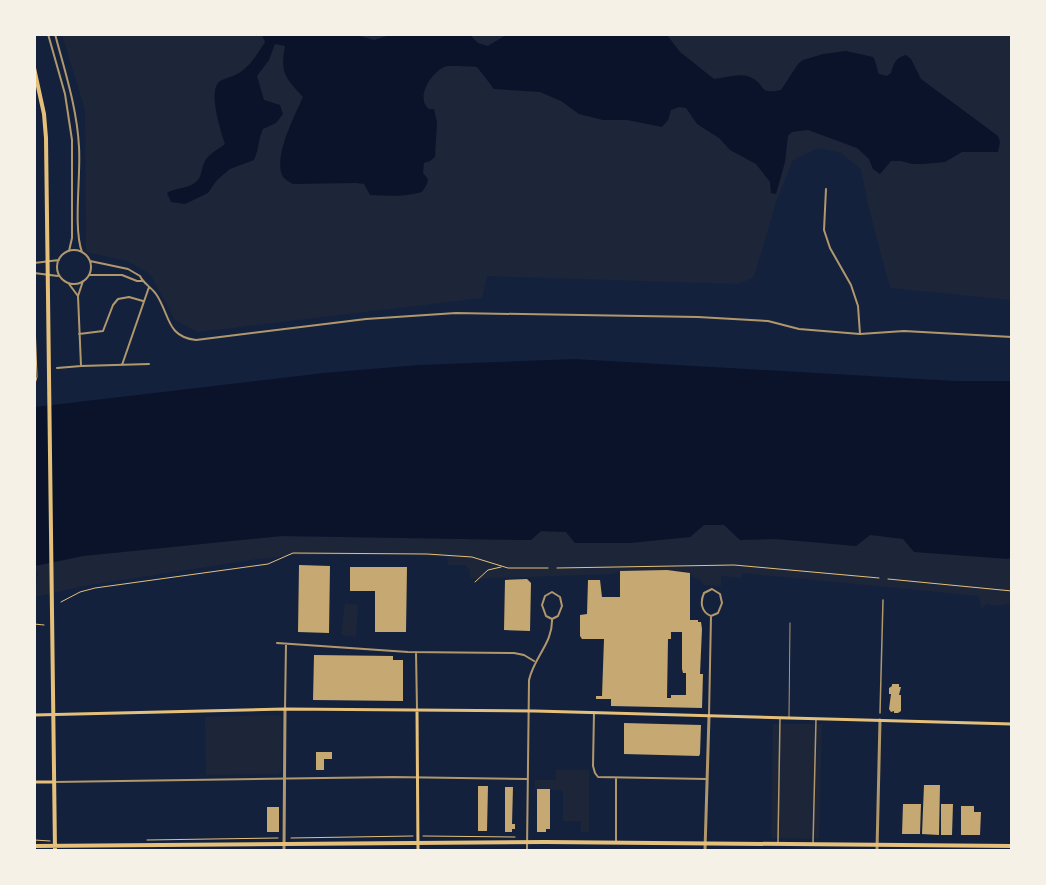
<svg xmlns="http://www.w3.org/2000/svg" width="1046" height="885" font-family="'Archivo Narrow',sans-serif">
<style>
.green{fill:#1d2539}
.water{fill:#0b132b}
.building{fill:#c6a872;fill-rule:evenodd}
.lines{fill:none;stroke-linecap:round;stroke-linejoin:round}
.path{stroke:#e5c07b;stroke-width:1}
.service{stroke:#b1986c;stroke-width:1}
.pedestrian{stroke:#b1986c;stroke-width:1.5}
.minor{stroke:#b1986c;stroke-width:2}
.tertiary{stroke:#b1986c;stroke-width:3}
.secondary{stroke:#e5c07b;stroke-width:3}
.primary{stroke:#e5c07b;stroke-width:4}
</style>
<rect width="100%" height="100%" fill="#14213d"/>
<path class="green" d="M62 35H1011V300L890 288 869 209 861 169 841 153 818 148 793 160 776 202 754 277 739 284 487 276 482 298 198 332 175 320 150 274 127 261 86 252 85 110Z
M704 525H724L740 540 775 539 863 527 1011 538 1012 603 996 606 987 604 981 609 979 596 742 573V578L721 576V586L704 585 700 580 692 577 690 573 683 571H622L612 574 470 579V571L465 565H448L447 557 401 555H294L258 559 83 586 35 597 38 573 34 566 83 556 282 536 530 540 541 531 566 532 575 543 690 537Z
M345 603 358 605 356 637 341 635Z
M279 715 282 718V770L278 774 206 775 205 717Z
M773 724H822L819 839 771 838Z
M556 770H589V832H581V821H563V790H535V780H556Z"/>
<path class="water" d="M262 35H356L374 40 390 35H470L478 43 488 46 506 35H667L680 52 714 79C725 78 742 72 752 78 766 85 758 95 781 90L798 64 803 60 823 54 846 51 873 57C877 63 876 68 879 74L887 76 891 73C894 63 895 58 906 55L911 59 921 79 998 136 1000 142 998 152H962L945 162 923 164H912L901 161H891L880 174 873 169 869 159 857 148 808 130 792 132 788 136 785 162 776 194 771 193 770 182 756 164 730 150 719 138 697 124 686 108 679 107 671 110 668 120 662 127 627 120H603L579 114 561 101 540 92 494 89 477 67C472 67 446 65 444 67 431 73 415 98 429 109H434L437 122 435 157 430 161 424 163 423 173 428 179 427 184 422 192C405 197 388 196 370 195L364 184 356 183 293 184C289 182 284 179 282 175 274 155 295 115 303 97 285 77 280 74 285 46L275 44 269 60 257 76 264 100 280 105 283 114 276 123 263 129C258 139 259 150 254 160L230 169 217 180 208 193 185 204 171 202 167 193C177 187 189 189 197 181 202 176 201 170 204 163 207 155 217 150 225 144 221 131 207 91 220 81 225 78 232 77 237 74 250 67 257 54 265 42Z
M575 359 955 381H1011L1012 557 1008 559 914 552 903 539 870 535 856 546 775 539 740 540 724 525H704L690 537 630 543H575L566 532 541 531 531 540 282 536 83 556 35 566V407L323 373 418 365Z"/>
<path class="building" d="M299 565 330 566 329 633 298 632Z
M350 567H407L406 632H375V591H350Z
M667 570 690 573V620H698V622H701L702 629 700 674H703L702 708 611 706V699H596V696H602L604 639H582L580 636V615L587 614 588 580H600L602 597H620V571ZM671 632H682V669L683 673H686V695H671V698H667L668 639H671Z
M527 579 531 583 530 631 504 630 505 580Z
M314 655 393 656V660H403V701L313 700Z
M892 684H899V687H901L899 695H901V711L898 713H894V711L891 712 889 709 891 694H889V688L892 686Z
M624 723 701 725 700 754 699 756 624 754Z
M316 752H332V759H324V770H316Z
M924 785H940L939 835 922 834Z
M478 786H488L487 831H478Z
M505 787H513L512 824H515V829H512V832H505Z
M537 789H550V829H546V832H537Z
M903 804H921L920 834H902Z
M941 804H953L952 835H941Z
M961 806H974V812H981L980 835H961Z
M267 807H279V832H267Z"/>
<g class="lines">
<path class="path" d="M34 296 37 377 34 387
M557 568 734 565 879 578
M888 579 1012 591
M475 582 488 570 501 567
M61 602 80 592 95 588 268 564 293 553 427 554 472 557 508 568H548
M34 624 44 625
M423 836 515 837
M291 838 413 836
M34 840 50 841
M147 840 278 838"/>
<path class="service" d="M789 717 790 623"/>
<path class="pedestrian" d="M880 713 883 600
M778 842 780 718
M813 844 816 719"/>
<path class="minor" d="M48 34 65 94 72 140V238L69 251
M55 34C65 72 77 108 79 147 81 175 73 228 82 252
M826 189 824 230 830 248 851 285 858 306 860 334
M57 267a17 17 0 1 1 34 0a17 17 0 1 1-34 0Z
M90 261 128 269 140 276C143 283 151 287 156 294 170 314 166 337 196 340L366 319 456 313 698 317 768 321 799 329 860 334 904 331 1012 337
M34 263 59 260
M34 273 58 276
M89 275H122L137 281H142
M83 281 78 296 81 366 149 364
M69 284 78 296
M79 334 103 331 113 305 118 299 129 297 143 301
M122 365 149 287
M57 368 81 366
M712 589 720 594 722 603 718 613 711 616C701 612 700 602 704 593Z
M552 592 560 597 562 606 558 616 552 619 546 616 542 605 545 596Z
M277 643 408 652 514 653 524 655 534 661
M416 652 417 709
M285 709 286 644
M594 712 593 766 595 773 598 777 706 779
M709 715 711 616
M54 782 393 777 528 779
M616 841V778
M527 850 529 680C534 657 553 643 552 619"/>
<path class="tertiary" d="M284 850 285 709
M705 850 709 716
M877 850 880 720"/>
<path class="secondary" d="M417 711 418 850
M34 715 285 709 535 711 1012 724
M34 782H54"/>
<path class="primary" d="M34 68 44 114 46 138 55 850
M34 846 545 842 1012 846"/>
</g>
<rect width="1046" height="885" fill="none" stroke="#f6f1e7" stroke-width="72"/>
</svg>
